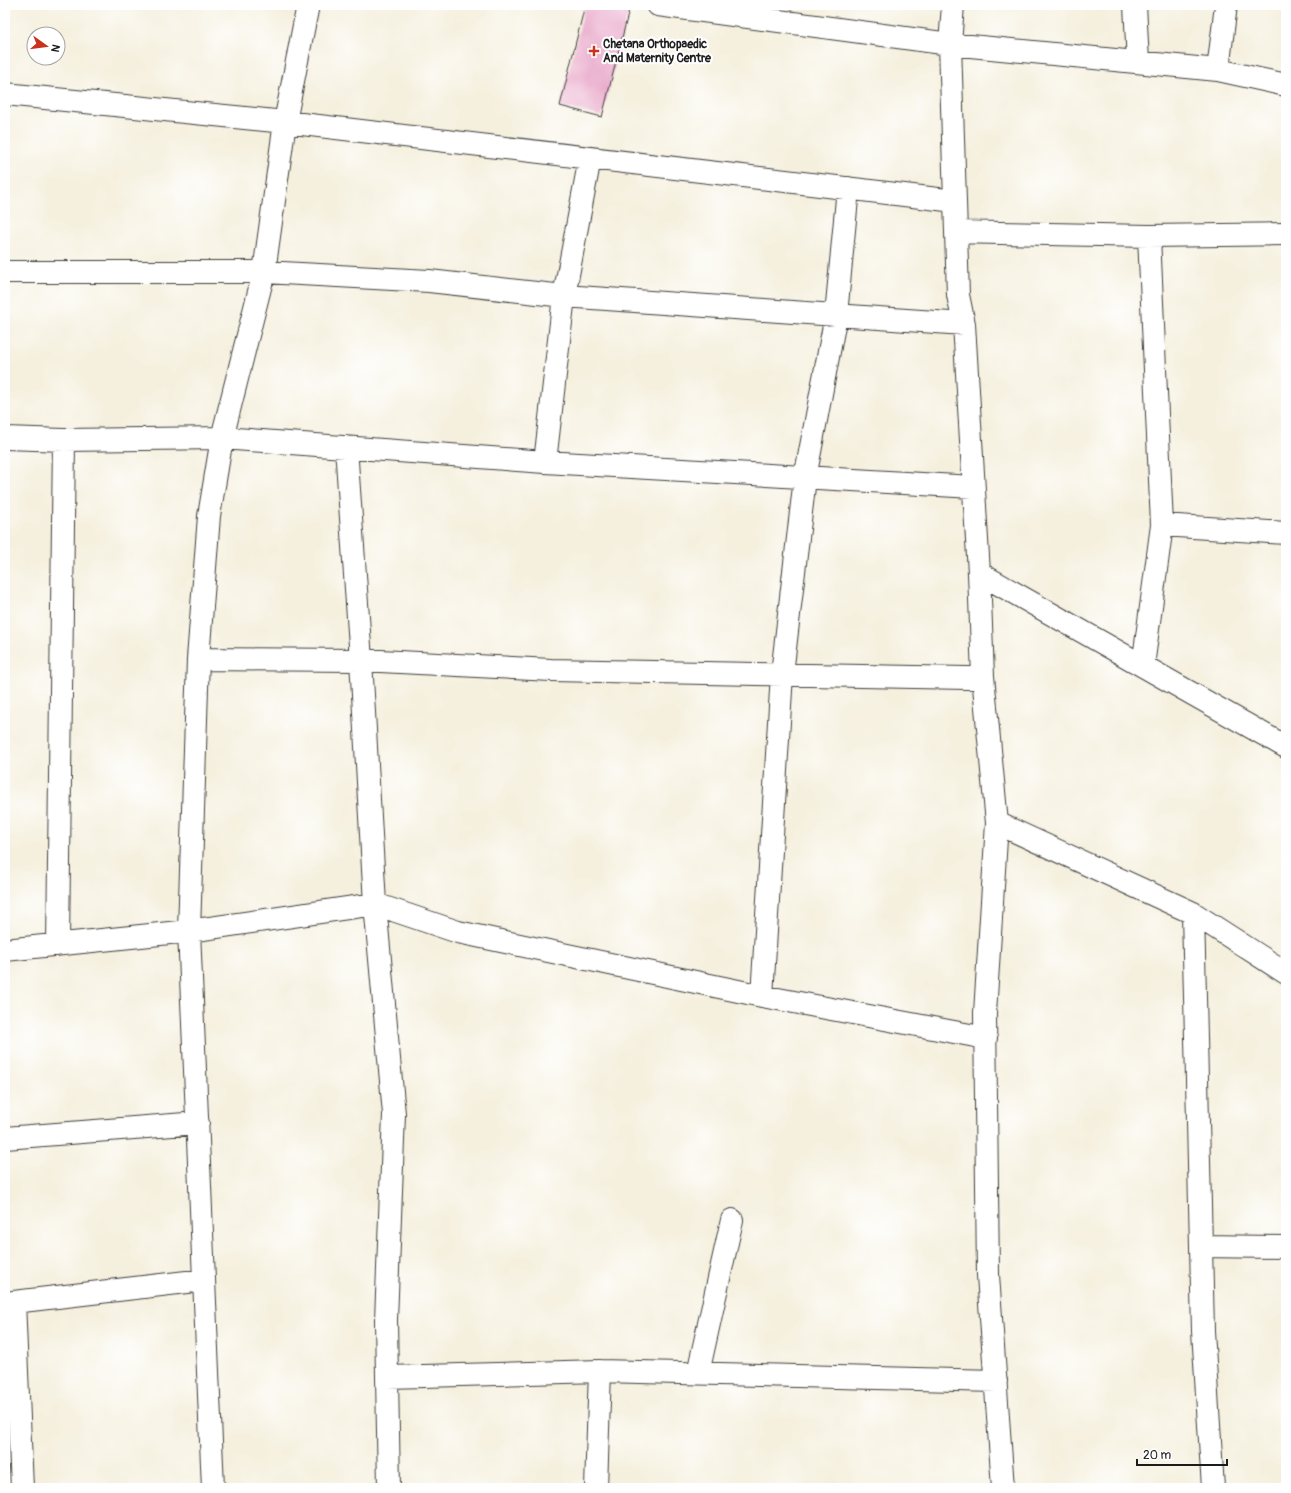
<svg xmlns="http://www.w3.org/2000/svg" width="1291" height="1493" font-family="Pangolin,sans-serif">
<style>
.building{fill:#eaadcc}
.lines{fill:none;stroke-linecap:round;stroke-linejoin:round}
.minor-casing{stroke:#3d3c39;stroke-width:24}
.minor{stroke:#fff;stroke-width:22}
.poi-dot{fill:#c8321e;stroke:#fff;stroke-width:1.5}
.labels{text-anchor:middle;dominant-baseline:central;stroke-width:4;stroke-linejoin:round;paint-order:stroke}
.poi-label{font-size:12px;font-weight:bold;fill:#1c1c1c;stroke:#fff;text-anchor:start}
</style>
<rect width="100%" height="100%" fill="#fff"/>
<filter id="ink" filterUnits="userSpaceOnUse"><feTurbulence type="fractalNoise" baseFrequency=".025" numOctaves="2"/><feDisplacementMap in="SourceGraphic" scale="8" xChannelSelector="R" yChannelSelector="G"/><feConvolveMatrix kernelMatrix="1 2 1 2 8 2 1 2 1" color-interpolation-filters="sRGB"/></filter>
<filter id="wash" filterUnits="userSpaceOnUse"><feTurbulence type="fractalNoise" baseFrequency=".012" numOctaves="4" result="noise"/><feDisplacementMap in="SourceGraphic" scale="16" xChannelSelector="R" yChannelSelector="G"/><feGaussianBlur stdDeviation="0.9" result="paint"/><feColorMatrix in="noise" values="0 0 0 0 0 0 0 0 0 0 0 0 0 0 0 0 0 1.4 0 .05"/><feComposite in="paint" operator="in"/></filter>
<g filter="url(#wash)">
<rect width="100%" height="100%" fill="#f5f0de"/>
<g id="blocks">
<path class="building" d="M585 5H609L629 10 602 117 560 106Z"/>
</g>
</g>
<g filter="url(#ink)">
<use href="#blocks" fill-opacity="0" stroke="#3d3c39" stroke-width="1"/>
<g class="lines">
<g class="minor-casing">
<path id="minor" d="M658 5 950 44 1218 70 1286 85
M953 5 950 44 958 295 964 324 979 573 983 676 997 823 1193 913 1286 973
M1135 5 1138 62
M1218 70 1226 5
M5 94 285 122 955 201
M956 232 1149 236 1162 525 1286 533
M1149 236 1286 234
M5 272H264L429 281 564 296 964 324
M5 438 64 440 222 438 545 462 973 487
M346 447 361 660 375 904 394 1114 386 1320 389 1488
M545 462 564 296 590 158
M979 573 1286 747
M198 659 361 660 551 670 967 678 983 676
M1143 666 1162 525
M997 823 985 1013 988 1275 1003 1488
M1193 913 1201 1246
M58 945 64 440
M5 950 189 931 375 904 458 932 762 996 986 1038
M762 996 782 674 805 478 836 315 848 188
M5 1138 198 1123
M14 1302 22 1488
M5 1303 204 1280
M698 1373 732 1220
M387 1377 600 1371 996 1381
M213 1488 189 931 198 659 209 516 222 438 264 272 285 122 308 5
M596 1488 600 1371
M1213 1488 1203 1331 1201 1246 1286 1247"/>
</g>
<use href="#minor" class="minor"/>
</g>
</g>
<path class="poi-dot" d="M592 45h4v4h4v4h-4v4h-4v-4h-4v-4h4z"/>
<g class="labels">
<g class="poi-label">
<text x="603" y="44">Chetana Orthopaedic<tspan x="603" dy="14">And Maternity Centre</tspan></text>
</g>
</g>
<rect width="1291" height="1493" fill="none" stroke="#fff" stroke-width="20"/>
<g transform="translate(46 46) rotate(104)"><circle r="19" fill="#ffffff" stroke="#a4a4a4"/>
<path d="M0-3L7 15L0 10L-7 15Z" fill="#c8321e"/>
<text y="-6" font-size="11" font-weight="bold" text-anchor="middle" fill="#1c1c1c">N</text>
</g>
<path d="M1137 1459v6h90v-6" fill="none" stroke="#1c1c1c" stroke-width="2"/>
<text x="1143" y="1459" font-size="12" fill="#1c1c1c" stroke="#ffffff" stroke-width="3" paint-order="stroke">20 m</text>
</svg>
